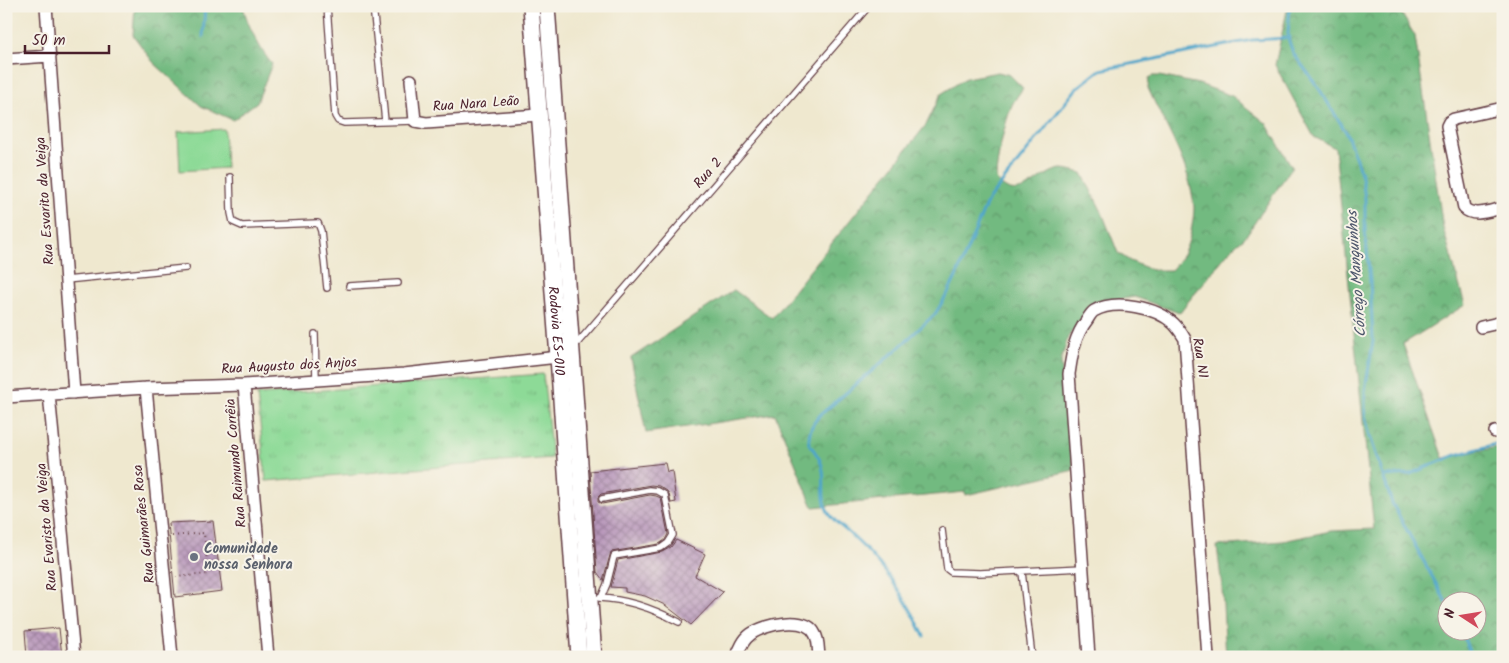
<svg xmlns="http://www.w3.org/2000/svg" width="1509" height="663" font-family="Kalam,sans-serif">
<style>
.grass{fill:url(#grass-tufts);stroke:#6c7c61}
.forest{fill:url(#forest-crowns);stroke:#5e6c56;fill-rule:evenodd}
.pitch{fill:#8dda97;stroke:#6c7c61}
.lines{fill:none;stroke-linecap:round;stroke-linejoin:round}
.stream{stroke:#4ea5ca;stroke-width:3}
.building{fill:url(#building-cross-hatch)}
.service-casing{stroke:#633d44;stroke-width:8}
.minor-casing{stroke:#633d44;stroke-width:14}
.secondary-casing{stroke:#633d44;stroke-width:18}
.path{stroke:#633d44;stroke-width:2;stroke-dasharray:1 4;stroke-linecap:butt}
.service{stroke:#fff;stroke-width:5.5}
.minor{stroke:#fff;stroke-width:11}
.secondary{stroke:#fff;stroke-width:15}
.worship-dot{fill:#6b7280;stroke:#f7f3e8;stroke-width:2}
.labels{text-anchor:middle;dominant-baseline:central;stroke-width:4;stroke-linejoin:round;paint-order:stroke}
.street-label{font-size:14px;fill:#4a1f2b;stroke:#f7f3e8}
.worship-label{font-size:14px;font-weight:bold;fill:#5b616d;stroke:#f7f3e8;text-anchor:start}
.water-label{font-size:15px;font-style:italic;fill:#4c556b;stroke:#f7f3e8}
</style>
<defs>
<pattern id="grass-tufts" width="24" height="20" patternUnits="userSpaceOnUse" patternTransform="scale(1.25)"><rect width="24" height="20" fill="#8dda97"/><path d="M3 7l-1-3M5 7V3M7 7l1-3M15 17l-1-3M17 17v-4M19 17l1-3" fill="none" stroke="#7bbb82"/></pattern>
<pattern id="forest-crowns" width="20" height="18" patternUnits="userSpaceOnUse" patternTransform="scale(1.25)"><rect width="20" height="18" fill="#72ba80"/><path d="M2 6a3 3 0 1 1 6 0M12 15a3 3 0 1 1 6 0" fill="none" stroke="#609769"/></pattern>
<pattern id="building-cross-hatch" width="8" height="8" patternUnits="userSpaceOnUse" patternTransform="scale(1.25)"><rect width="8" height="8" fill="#b999bc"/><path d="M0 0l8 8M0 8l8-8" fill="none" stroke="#987c99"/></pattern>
</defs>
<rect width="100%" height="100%" fill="#f7f3e8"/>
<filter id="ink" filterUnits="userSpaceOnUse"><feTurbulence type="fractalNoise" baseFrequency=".02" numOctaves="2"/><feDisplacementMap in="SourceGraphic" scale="10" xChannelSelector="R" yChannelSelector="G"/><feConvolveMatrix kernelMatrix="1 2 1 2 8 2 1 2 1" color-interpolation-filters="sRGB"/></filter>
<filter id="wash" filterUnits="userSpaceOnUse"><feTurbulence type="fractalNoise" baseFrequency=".0096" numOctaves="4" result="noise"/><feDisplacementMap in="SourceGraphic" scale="20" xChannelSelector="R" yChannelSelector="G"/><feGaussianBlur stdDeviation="1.12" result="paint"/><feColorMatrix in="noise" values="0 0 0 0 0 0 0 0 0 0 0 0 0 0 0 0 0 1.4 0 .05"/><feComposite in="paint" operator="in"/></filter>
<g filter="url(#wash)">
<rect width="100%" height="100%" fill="#efe8cf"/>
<path class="grass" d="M543 374 552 458 266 481 257 395Z"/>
<path class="forest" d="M135 6H243C247 24 260 50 272 64L257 102 233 120 201 106 153 62 133 35Z
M1288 6H1397L1415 36 1443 228 1465 305 1403 344 1443 458 1503 446V657H1226L1222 587 1217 546 1283 541 1331 531 1374 529 1335 148 1314 137 1275 65ZM1446 600H1476V630H1446Z
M998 72 1010 75 1023 88C1019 94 1015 99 1012 105 1005 122 996 161 996 179 1019 209 1038 171 1062 169 1068 169 1076 172 1082 173L1101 210 1118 253 1130 261 1152 270H1171C1184 257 1189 244 1192 226 1193 220 1194 213 1194 207 1190 163 1165 127 1148 88L1149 78 1153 76H1159L1199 84 1232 96 1266 123 1292 167 1245 237 1231 249 1179 313 1135 297 1109 301 1091 309 1068 337 1061 361 1074 470 966 495 965 492 813 507 775 414 646 433 631 358 734 290 772 318 926 125 941 94 966 78Z"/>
<path class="pitch" d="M224 129 226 168 180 171 178 132Z"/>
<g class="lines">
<path class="stream" d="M1290 6 1288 34 1289 41 1293 53 1318 87 1346 132 1356 159 1362 177 1365 199V230L1370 281 1373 341 1365 391V415L1370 436 1392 503 1446 602
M203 37 205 6
M1384 476 1410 474 1453 456 1503 442
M1461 630 1471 657
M924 636C910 606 894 580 872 556 865 548 857 541 850 534 843 527 833 521 828 512 821 498 825 486 823 471 822 461 815 451 809 444 808 432 812 424 820 415L894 352 935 314 948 293 956 277 985 207 989 199 1077 88 1100 70 1252 40 1289 38"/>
</g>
<g id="blocks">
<path class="building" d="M665 463 667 472 672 471 676 502 671 503 669 494 667 491 659 486 651 485 601 494 598 497V502L602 504 650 495 656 496 661 498 668 534 665 540 659 544 611 552 603 580 597 572 590 471Z
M213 521 222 591 175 597 168 523Z
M676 540 705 554 695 576 723 592 691 625 665 605 645 596 625 592V588L611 587 618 560 662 552 671 547Z
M59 628 62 657H27L25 631Z"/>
</g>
</g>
<g filter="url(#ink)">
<use href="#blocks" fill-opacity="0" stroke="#633d44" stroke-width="1"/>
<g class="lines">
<g class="service-casing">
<path id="service" d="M327 6 335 116 338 121 344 123 415 121
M373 6 385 121
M230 177 231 213 233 222 242 226 318 223 321 231 327 288
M66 280 186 268
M349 286 398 283
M315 334 316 380
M574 347 869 6
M942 530 947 569 951 572 980 573 1083 568
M1022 572 1032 657
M599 598C628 599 654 609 679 622
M601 598 607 584 614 556 661 548 668 543 673 535 665 495 658 491 650 490 602 499"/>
</g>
<g class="minor-casing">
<path id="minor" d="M46 6 74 393
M6 59 50 56
M411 80 415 121 426 123 539 115
M1503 108 1454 119 1449 122 1447 126 1464 208C1474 218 1491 210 1503 208
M1481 327 1503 322
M244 385 268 657
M146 388 172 657
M49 394 74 657
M6 397 146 388 244 385 404 374 558 357 563 354
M1495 432 1503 431
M737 657C739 649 744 639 751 634 765 624 806 615 815 634 819 640 818 650 819 657
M1089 657 1069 374C1072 354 1074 337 1087 320 1089 317 1091 313 1094 311 1115 299 1157 307 1174 324 1178 328 1182 334 1185 339L1208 657"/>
</g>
<g class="secondary-casing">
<g id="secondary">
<path id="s1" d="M531 6 558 357 579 657"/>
<path d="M547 6 594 657"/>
</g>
</g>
<path class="path" d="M172 536 204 533 208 574 176 577"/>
<use href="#service" class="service"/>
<use href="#minor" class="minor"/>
<use href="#secondary" class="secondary"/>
</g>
</g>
<circle class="worship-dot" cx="194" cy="557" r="5"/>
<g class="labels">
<g class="street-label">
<text transform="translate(476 104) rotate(-4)">Rua Nara Leão</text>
<text transform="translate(708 173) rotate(-49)">Rua 2</text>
<text transform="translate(45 201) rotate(-94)">Rua Esvarito da Veiga</text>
<text stroke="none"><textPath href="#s1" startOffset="326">Rodovia ES-010</textPath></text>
<text transform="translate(1200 358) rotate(81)">Rua N1</text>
<text transform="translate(289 366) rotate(-3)">Rua Augusto dos Anjos</text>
<text transform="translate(236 463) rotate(-95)">Rua Raimundo Corrêia</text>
<text transform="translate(144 524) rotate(-96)">Rua Guimarães Rosa</text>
<text transform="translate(47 527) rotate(-95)">Rua Evaristo da Veiga</text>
</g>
<g class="worship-label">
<text x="204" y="549">Comunidade<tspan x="204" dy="16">nossa Senhora</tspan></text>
</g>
<g class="water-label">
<text transform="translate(1357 274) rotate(-94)">Córrego Manguinhos</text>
</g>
</g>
<rect width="1509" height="663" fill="none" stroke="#f7f3e8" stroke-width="25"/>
<g transform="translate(1462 616) rotate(282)"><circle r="24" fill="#f7f3e8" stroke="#b29e9c"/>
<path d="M0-4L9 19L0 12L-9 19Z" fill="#d1495b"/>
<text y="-8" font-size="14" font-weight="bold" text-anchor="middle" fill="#4a1f2b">N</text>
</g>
<path d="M25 45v8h84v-8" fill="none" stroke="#4a1f2b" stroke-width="2.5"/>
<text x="32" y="45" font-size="15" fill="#4a1f2b" stroke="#f7f3e8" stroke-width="4" paint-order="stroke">50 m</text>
</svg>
